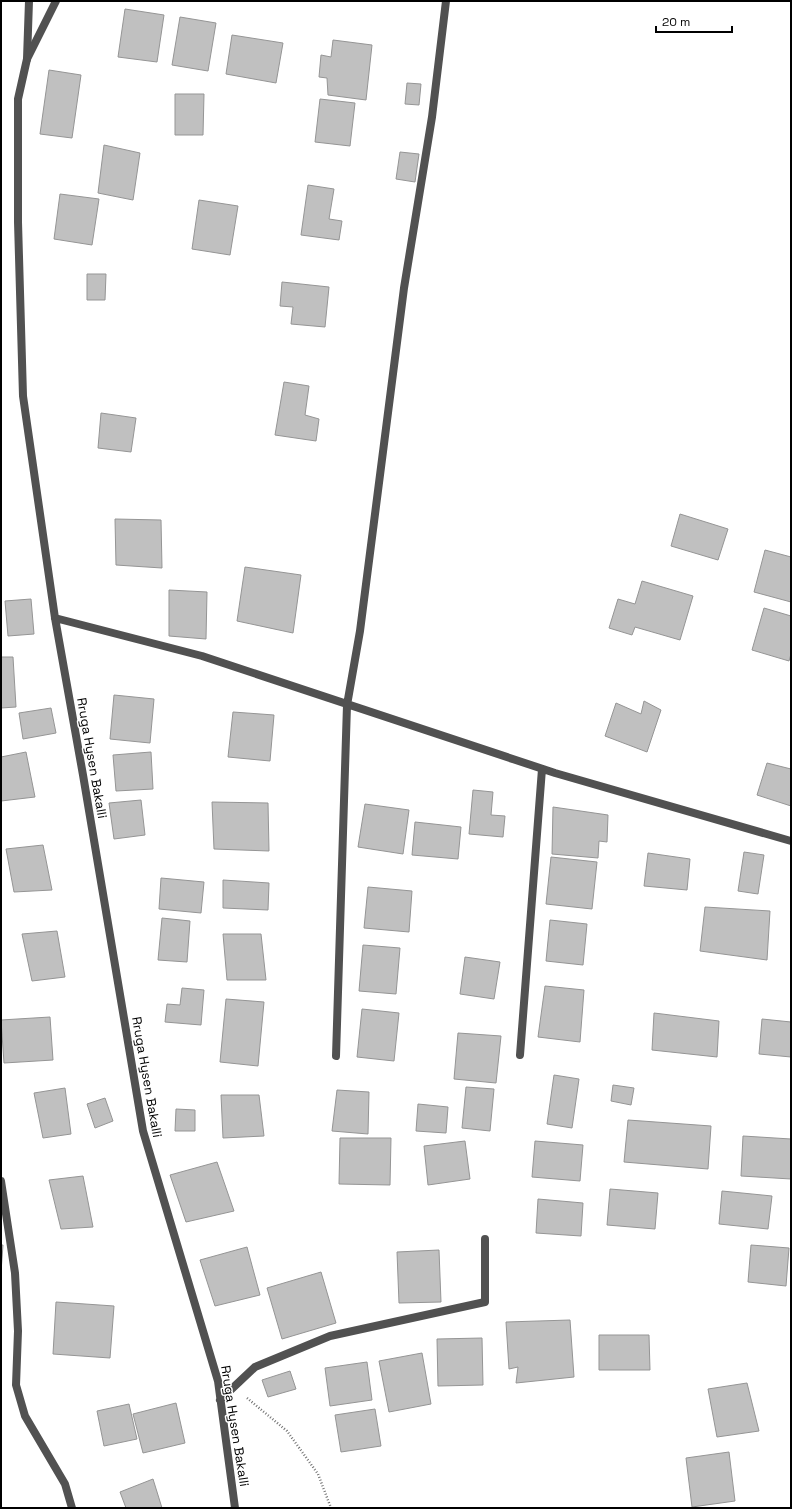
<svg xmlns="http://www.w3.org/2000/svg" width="792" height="1509" font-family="'Space Grotesk',sans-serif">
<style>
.building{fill:#c0c0c0;stroke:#959595}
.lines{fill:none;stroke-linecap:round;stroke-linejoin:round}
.path{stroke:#737373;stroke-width:2.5;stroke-dasharray:1 2;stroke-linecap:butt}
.lane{stroke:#515151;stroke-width:8}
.street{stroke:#515151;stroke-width:8}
.labels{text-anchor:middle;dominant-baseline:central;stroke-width:3;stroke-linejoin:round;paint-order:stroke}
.street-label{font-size:13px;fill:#000;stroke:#fff}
</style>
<rect width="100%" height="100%" fill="#fff"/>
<path class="building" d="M125 9 164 15 157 62 118 57Z
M180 17 216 23 208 71 172 65Z
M232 35 283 43 276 83 226 74Z
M333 40 372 45 366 100 328 95 327 78 319 77 321 55 331 57Z
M49 70 81 75 72 138 40 134Z
M407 83 421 84 419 105 405 104Z
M175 94H204L203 135H175Z
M320 99 355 103 350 146 315 142Z
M104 145 140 153 133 200 98 193Z
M400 152 419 154 415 182 396 179Z
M308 185 334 189 329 219 342 221 339 240 301 235Z
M60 194 99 199 92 245 54 239Z
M199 200 238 206 230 255 192 249Z
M87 274H106L105 300H87Z
M282 282 329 287 325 327 291 324 293 307 280 306Z
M284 382 309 386 305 415 319 419 316 441 275 435Z
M101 413 136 418 131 452 98 448Z
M680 514 728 529 718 560 671 546Z
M115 519 161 520 162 568 116 565Z
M765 550 791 557V602L754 592Z
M245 567 301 575 293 633 237 621Z
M642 581 693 596 680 640 635 627 632 635 609 628 618 599 635 604Z
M169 590 207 592 206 639 169 636Z
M31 599 34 634 8 636 5 601Z
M764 608 791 616V654L789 661 752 650Z
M1 657H13L16 707 1 708Z
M114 695 154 699 150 743 110 739Z
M644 701 661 710 647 752 605 736 616 703 641 714Z
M51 708 56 733 23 739 19 713Z
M233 712 274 715 270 761 228 757Z
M26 752 35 797 1 801V757Z
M151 752 153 789 116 791 113 755Z
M767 763 791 769V806L757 795Z
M473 790 493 792 491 815 505 816 503 837 469 834Z
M141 800 145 835 114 839 109 803Z
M212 802 268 803 269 851 214 849Z
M365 804 409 810 403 854 358 847Z
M553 807 608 815 607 842 599 841 598 858 552 854Z
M415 822 461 827 458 859 412 855Z
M43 845 52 890 14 892 6 849Z
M744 852 764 855 758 894 738 891Z
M648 853 690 859 687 890 644 886Z
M551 857 597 862 592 909 546 904Z
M161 878 204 882 201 913 159 909Z
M223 880 269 883 268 910 223 908Z
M368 887 412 891 409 932 364 928Z
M705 907 770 911 767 960 700 951Z
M162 918 190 921 187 962 158 960Z
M550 920 587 924 583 965 546 961Z
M57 931 65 977 32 981 22 934Z
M223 934H261L266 980H227Z
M363 945 400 948 396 994 359 991Z
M465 957 500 962 494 999 460 994Z
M545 986 584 990 580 1042 538 1037Z
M182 988 204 990 201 1025 165 1022 167 1004 180 1005Z
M226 999 264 1002 258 1066 220 1062Z
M362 1009 399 1013 394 1061 357 1057Z
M654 1013 719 1021 717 1057 652 1050Z
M50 1017 53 1060 4 1063 1 1020Z
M762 1019 791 1022V1057L759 1054Z
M458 1033 501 1036 496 1083 454 1079Z
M554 1075 579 1079 572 1128 547 1124Z
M613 1085 634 1088 631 1105 611 1101Z
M466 1087 494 1089 490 1131 462 1128Z
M65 1088 71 1134 43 1138 34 1093Z
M337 1090 369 1092 368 1134 332 1131Z
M221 1095H259L264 1136 223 1138Z
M105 1098 113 1121 95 1128 87 1104Z
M418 1104 448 1107 446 1133 416 1131Z
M176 1109 195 1110V1131H175Z
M628 1120 711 1126 708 1169 624 1162Z
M743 1136 791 1139V1179L741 1176Z
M340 1138H391L390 1185 339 1184Z
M465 1141 470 1179 428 1185 424 1146Z
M535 1141 583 1145 580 1181 532 1177Z
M217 1162 234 1211 186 1222 170 1175Z
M83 1176 93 1227 61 1229 49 1180Z
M610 1189 658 1193 655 1229 607 1225Z
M722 1191 772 1196 768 1229 719 1224Z
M538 1199 583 1203 581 1236 536 1233Z
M1 1245H3L1 1272Z
M751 1245 789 1248 786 1286 748 1282Z
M247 1247 260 1295 215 1306 200 1260Z
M439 1250 441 1302 399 1303 397 1252Z
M321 1272 336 1323 282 1339 267 1288Z
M56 1302 114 1306 110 1358 53 1354Z
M570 1320 574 1377 516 1383 518 1367 509 1369 506 1322Z
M599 1335H649L650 1370H599Z
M482 1338 483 1385 438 1386 437 1339Z
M422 1353 431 1404 389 1412 379 1361Z
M367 1362 372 1400 330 1406 325 1368Z
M290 1371 296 1389 268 1397 262 1380Z
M747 1383 759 1431 717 1437 708 1389Z
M176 1403 185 1443 143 1453 133 1414Z
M129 1404 137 1439 104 1446 97 1411Z
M375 1409 381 1446 341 1452 335 1415Z
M729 1452 735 1501 692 1507 686 1458Z
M153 1479 162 1508H126L120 1492Z"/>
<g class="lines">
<path class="path" d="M247 1398 287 1431 318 1474 331 1508"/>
<path class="lane" d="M27 59 29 1"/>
<path class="street" d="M56 1 27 59 18 99V222L23 396 55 618 83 775 143 1131 218 1381 235 1508
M55 618 202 656 555 773 791 841
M520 1055 542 769
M336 1056 347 705 360 631 404 288 432 117 446 1
M1 1181 15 1273 18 1331 16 1385 25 1416 65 1484 72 1508
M220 1400 255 1367 330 1336 485 1302V1239"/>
</g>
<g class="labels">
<g class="street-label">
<text transform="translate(92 758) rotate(80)">Rruga Hysen Bakalli</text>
<text transform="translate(147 1077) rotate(80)">Rruga Hysen Bakalli</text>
<text transform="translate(235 1426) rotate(81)">Rruga Hysen Bakalli</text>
</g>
</g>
<rect width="792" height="1509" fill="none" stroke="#000000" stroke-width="4"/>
<path d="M656 26v6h76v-6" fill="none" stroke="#000000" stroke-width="2"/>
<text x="662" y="26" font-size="12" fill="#000000" stroke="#ffffff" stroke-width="3" paint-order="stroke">20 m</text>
</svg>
